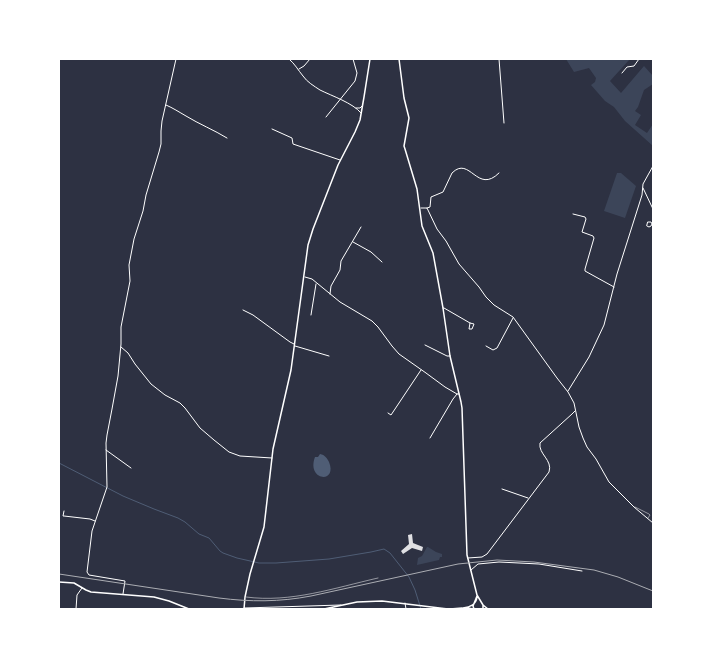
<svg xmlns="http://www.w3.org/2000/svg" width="712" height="668" font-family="'PT Sans Narrow',sans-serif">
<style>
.green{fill:#3c4559}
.water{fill:#4f5d75}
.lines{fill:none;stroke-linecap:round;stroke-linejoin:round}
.stream{stroke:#4f5d75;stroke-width:1}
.building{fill:#e0e0e3}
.service{stroke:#fff;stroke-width:0.5}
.minor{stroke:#fff;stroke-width:1}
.tertiary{stroke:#fff;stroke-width:1.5}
.secondary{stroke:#fff;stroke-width:1.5}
.rail{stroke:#abadb3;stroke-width:1}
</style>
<rect width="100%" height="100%" fill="#2d3142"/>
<path class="green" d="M566 59H630L610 81 621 93 644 66 653 76V84L644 90 638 107 635 111 641 115 635 125 647 133 653 124V146L625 121 614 107 605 101 591 85 595 82 596 78 589 68 574 72Z
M617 173H621L636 186 625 218 604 211Z
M427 547H428L436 552 442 554V557H440L439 560 417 565 418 558 422 556Z"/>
<path class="water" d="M320 454C325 455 327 458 329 462 338 484 306 481 315 457H318Z"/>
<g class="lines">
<path class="stream" d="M59 463 123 496 154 509 178 518 185 522 199 534 209 538 220 551 223 553 237 558 259 563H276L329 559 371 552 384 549 390 553 409 577 415 590 421 609"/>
</g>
<path class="building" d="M412 534 413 543 423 547 422 551 412 548 403 554 401 551 409 544 408 535Z"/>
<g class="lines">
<path class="service" d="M635 507 649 514 650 515 648 518
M246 597C291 603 334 588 378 578"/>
<path class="minor" d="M289 59C295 64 298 70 303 76 307 82 314 86 320 90 332 96 353 103 361 113
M499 59 504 123
M299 69 304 66 310 59
M622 73 627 67 634 66 639 59
M166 105C173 108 179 112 186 116 199 124 214 130 227 138
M356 108H360L362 106
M326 117 355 81 357 73 353 59
M272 129 292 138 293 144 340 160
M643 188 653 209
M421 208H427L437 229 446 241 459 264 479 287 486 297 494 305 513 317 557 378 568 392 574 403 579 427 583 438 587 447 596 459 609 482 634 507 653 523
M427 208 430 207 431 197 443 192 452 173C470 155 477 195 499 173
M573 214 585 217 586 219 582 232 593 236 594 238 585 269V271L614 287
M648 222H651L652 224 651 226 649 227 647 226Z
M353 242 371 252 382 262
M305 277 312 279 340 302 372 321 378 327 392 346 399 354 426 373 445 387 457 394H459
M330 294 331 286 340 270 341 261 361 227
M443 308H444L470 323 474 324 472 329H469L470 323
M243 310 253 315 290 342 294 344
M311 315 316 284
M425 345 447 356H450
M295 346 329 356
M486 346 493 350 497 348 513 318
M121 347 128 353 135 364 151 384 165 395 180 403 185 408 200 428 214 440 229 452 240 456 272 458
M568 391 589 357 604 325 617 274 642 195 643 184 653 166
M388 413 391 415 421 370
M430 438 453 399 457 394
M106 450 131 468
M502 489 528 498
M64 511 63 516H64L90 519 95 521
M468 558 482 557 487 554 549 472C553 460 538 454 540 443L572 414 575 411
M471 570 478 564 499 562 539 564 582 571
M123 594 125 581 89 575 87 572 92 531 107 487 106 443 107 435 112 409 118 376 121 344V327L130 281 129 265 134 239 143 211 146 195 159 152 161 144V131L162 121 176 59
M405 603 406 609
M244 608 341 605
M76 609 77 595 82 588"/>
<path class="tertiary" d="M244 609 245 597 250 574 264 527 273 449 291 370 308 245 313 229 338 165 355 132 360 120 364 97 370 59"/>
<path class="secondary" d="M399 59 404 98 409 118 404 146 405 149 417 189 422 226 433 253 443 308 450 356 461 402 462 408 467 555 477 595 483 605V609
M59 582 74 583 86 590 91 592 154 597 169 601 189 609
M483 605 488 609
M463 608C470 607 476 605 477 597
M468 608 473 609
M324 609 357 602 382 601 448 609
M450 609 462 608
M474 609 473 606 477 596"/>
<path class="rail" d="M59 574 219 598C250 602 280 602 311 596L458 564 497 560 534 562 594 570 618 577 653 591"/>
</g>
<rect width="712" height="668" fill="none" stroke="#ffffff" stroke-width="120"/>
</svg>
